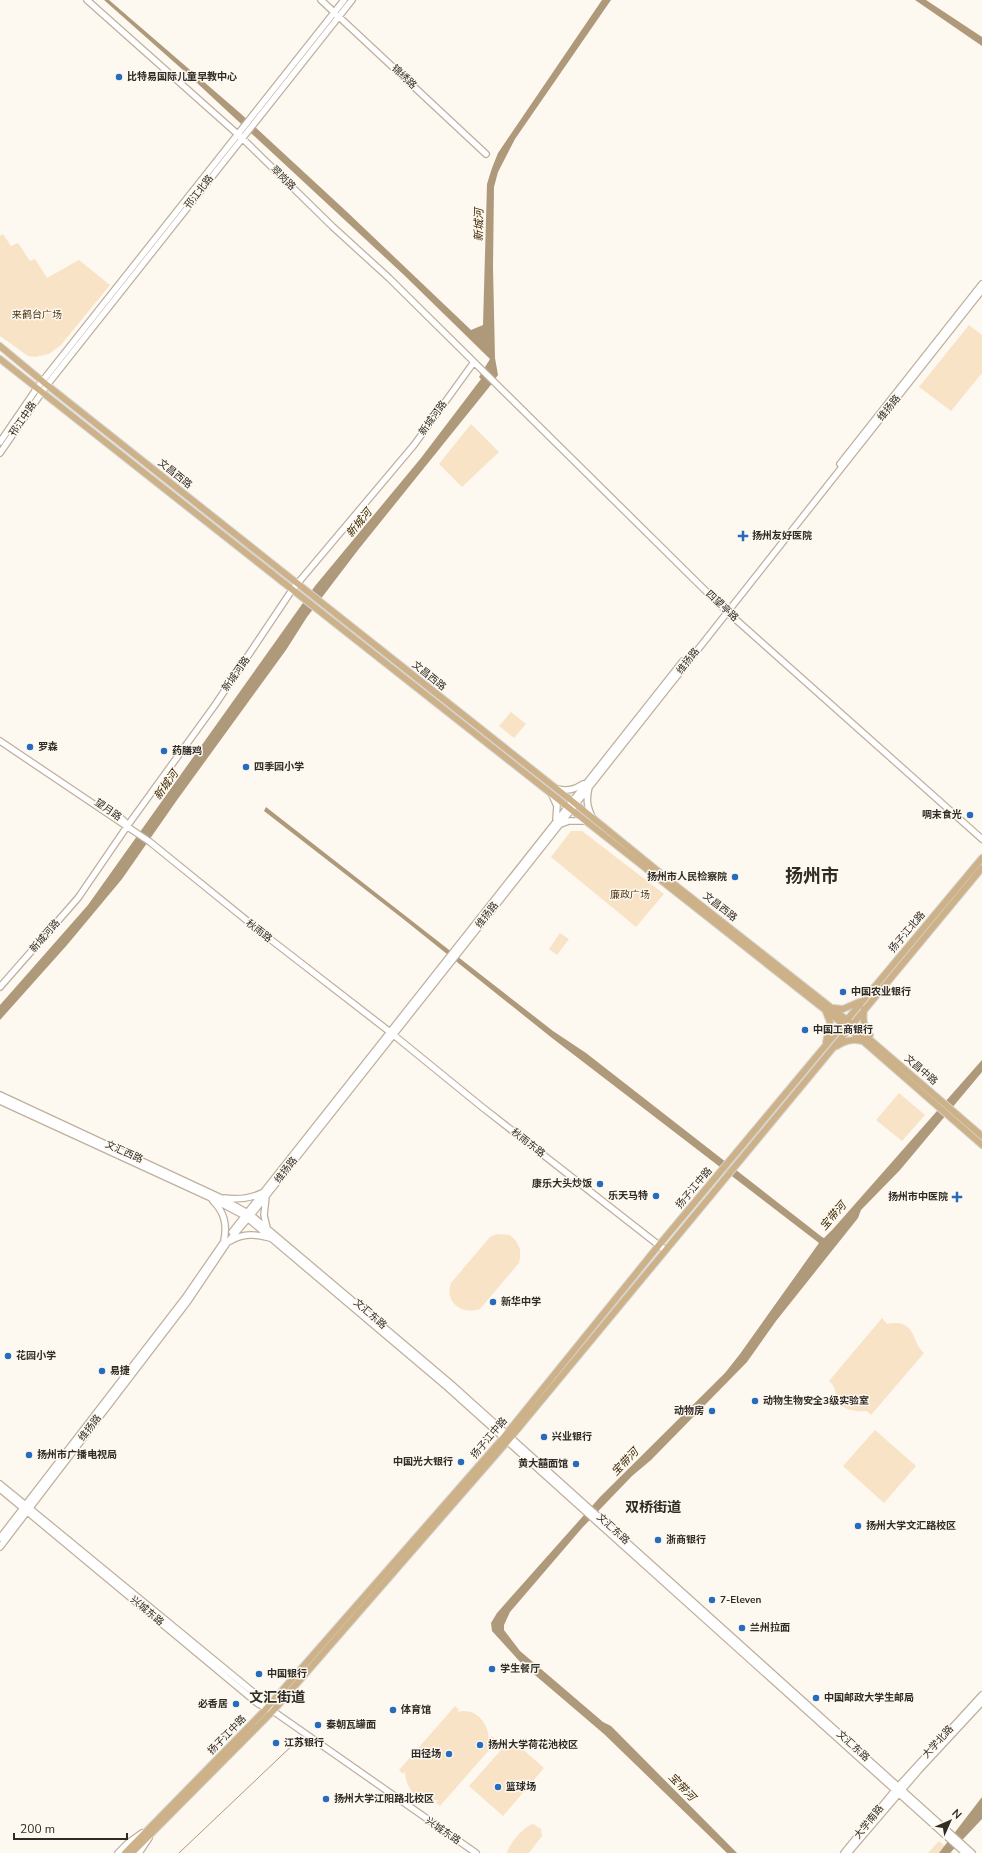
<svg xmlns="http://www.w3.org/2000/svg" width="982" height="1853" font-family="'Nunito Sans','Noto Sans SC',sans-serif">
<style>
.green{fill:#f8e3c7}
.water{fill:#af997b}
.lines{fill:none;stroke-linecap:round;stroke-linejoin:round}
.stream{stroke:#af997b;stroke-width:1}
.secondary-casing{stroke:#beb09f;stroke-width:8}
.primary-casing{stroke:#d6d5d3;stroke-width:8}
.secondary{stroke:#fff;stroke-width:5.5}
.primary{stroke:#cdb289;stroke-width:6}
.poi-dot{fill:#266bbc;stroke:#fdf8f0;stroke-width:1.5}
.labels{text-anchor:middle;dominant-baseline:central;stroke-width:3;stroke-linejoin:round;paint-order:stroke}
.poi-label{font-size:10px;font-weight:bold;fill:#302b24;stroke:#fdf8f0;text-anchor:start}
.street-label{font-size:10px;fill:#302b24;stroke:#fdf8f0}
.park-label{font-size:10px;fill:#4f3711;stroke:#fdf8f0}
.water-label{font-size:11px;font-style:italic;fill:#3f2800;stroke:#fdf8f0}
.district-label{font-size:14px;font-weight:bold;fill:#302b24;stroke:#fdf8f0}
.town-label{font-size:18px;font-weight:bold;fill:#302b24;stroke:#fdf8f0}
</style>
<rect width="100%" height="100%" fill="#fdf8f0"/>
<path class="green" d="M3 234 11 246 18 243 30 261 35 259 47 278 79 260 110 285 61 345 49 354 35 357 28 356 0 336V236Z
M969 325 982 335V373L951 411 919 387Z
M471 424 499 452 462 487 439 464Z
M511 712 526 724 514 738 499 726Z
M571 831H582L664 894 636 927 551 857Z
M560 933 569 939 557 955 549 949Z
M899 1093 925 1115 902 1141 876 1120Z
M497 1234 510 1235 516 1241 520 1249V1258L519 1263 480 1309C462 1315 444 1302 451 1283L490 1237Z
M882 1318 887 1324C917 1318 911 1343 924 1353L871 1415 867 1411C853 1412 840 1410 836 1395 834 1388 835 1386 829 1381Z
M875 1430 916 1466 884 1503 843 1466Z
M455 1706 459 1710 457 1712C475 1707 488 1722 489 1739L492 1736 497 1741 440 1806 436 1803 438 1800C419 1804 406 1791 405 1772L403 1774 399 1770Z
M511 1739 544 1768 503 1816 469 1786Z
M533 1824 541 1829 542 1836 529 1853H507C509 1844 524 1826 533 1824Z
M939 1841 953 1853H928Z"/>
<path class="water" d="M104 0H109L240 113 346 211 471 330 483 325 487 184 492 168 498 153 602 0H611L515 139 498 172 494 187 493 267 495 358 498 375 490 386 358 550 307 617 286 650 177 800 122 879 67 945 0 1020V1005L88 905 315 586 421 458 481 379 479 377 490 359 404 275 183 70Z
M915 0H926L982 37V46Z
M266 807 553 1031 586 1053 822 1237 824 1238 833 1229 982 1060V1072L900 1170 861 1210 858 1218 776 1321 747 1362 651 1460 632 1476 582 1528 510 1612 504 1625V1630L520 1651 603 1722 611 1726 737 1853H727L604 1734 522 1664 492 1631 491 1623 497 1613 600 1497 725 1373 740 1354 819 1243 552 1038 402 918 264 811Z
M982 1797V1819L950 1853H939Z"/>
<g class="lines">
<path class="stream" d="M179 1853 298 1740"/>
<g class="secondary-casing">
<path id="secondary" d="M87 0 242 138 333 227 389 278 724 609 982 839
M321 0 486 154
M0 442 37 388 344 0
M0 453 47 385 352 0
M840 464 982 284
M0 741 150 842 261 932 390 1032 482 1107 665 1250
M589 787C586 800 587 806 592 817
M557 789C568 791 574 790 583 784
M552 795 557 806 556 819
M101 805 122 819 126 823
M558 825 569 821H585
M0 987 78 898 128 825 215 705 292 590 414 445 474 362
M0 1095 221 1198 251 1215 450 1383 972 1853
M0 1101 209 1197 245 1216 447 1387 965 1853
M266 1197 264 1215 267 1228
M224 1198C238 1200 249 1199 262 1193
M213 1201C225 1213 227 1225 224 1241
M232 1232 683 661
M230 1241C244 1233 255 1234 270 1238
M0 1484 269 1705 273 1711 476 1853
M0 1489 257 1703 269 1710
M0 1538 185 1298 223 1243
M0 1547 188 1301 227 1243 251 1215 982 290
M118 1853 128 1843 142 1833
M139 1853 149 1838
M844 1853 895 1790 982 1695
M848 1853 919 1770 982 1702"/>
</g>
<g class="primary-casing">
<path id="primary" d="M0 346 47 385 572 801 674 884 852 1024 982 1136
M0 359 848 1028 982 1145
M834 1008 843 1009 859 1002
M864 1009C863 1020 863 1027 870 1035
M826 1042 830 1022 826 1012
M837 1046C846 1040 852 1039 862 1041
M125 1853 265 1710 503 1438 659 1245 982 858
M132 1853 273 1711 507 1442 982 868"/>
</g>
<use href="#secondary" class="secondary"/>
<use href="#primary" class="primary"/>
</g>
<g class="poi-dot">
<circle cx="119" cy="77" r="4"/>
<path d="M741 530h4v4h4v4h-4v4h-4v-4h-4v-4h4z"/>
<circle cx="30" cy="747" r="4"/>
<circle cx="164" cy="751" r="4"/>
<circle cx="246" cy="767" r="4"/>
<circle cx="970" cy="815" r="4"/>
<circle cx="735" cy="877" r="4"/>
<circle cx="843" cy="992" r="4"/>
<circle cx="805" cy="1030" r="4"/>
<circle cx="600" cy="1184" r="4"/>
<circle cx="656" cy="1196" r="4"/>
<path d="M955 1191h4v4h4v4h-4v4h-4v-4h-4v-4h4z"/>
<circle cx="493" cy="1302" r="4"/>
<circle cx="8" cy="1356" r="4"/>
<circle cx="102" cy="1371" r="4"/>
<circle cx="755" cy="1401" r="4"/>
<circle cx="712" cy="1411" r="4"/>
<circle cx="544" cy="1437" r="4"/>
<circle cx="29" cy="1455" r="4"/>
<circle cx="461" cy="1462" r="4"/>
<circle cx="576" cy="1464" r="4"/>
<circle cx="858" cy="1526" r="4"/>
<circle cx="658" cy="1540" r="4"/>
<circle cx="712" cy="1600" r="4"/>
<circle cx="742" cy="1628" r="4"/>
<circle cx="492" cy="1669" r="4"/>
<circle cx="259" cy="1674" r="4"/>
<circle cx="816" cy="1698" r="4"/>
<circle cx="236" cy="1704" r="4"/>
<circle cx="393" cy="1710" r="4"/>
<circle cx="318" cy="1725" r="4"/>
<circle cx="276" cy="1743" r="4"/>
<circle cx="480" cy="1745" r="4"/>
<circle cx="449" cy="1754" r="4"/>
<circle cx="498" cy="1787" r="4"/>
<circle cx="326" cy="1799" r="4"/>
</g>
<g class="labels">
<g class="poi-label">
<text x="127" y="77">比特易国际儿童早教中心</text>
<text x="752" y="536">扬州友好医院</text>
<text x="38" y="747">罗森</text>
<text x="172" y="751">药膳鸡</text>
<text x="254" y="767">四季园小学</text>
<text x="962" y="815" text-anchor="end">啁末食光</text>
<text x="727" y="877" text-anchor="end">扬州市人民检察院</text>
<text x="851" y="992">中国农业银行</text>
<text x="813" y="1030">中国工商银行</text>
<text x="592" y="1184" text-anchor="end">康乐大头炒饭</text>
<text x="648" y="1196" text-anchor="end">乐天马特</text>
<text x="948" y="1197" text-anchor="end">扬州市中医院</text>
<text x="501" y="1302">新华中学</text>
<text x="16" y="1356">花园小学</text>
<text x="110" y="1371">易捷</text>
<text x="763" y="1401">动物生物安全3级实验室</text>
<text x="704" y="1411" text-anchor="end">动物房</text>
<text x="552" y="1437">兴业银行</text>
<text x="37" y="1455">扬州市广播电视局</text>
<text x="453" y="1462" text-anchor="end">中国光大银行</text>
<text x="568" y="1464" text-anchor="end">黄大囍面馆</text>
<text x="866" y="1526">扬州大学文汇路校区</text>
<text x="666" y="1540">浙商银行</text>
<text x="720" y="1600">7-Eleven</text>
<text x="750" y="1628">兰州拉面</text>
<text x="500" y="1669">学生餐厅</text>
<text x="267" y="1674">中国银行</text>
<text x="824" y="1698">中国邮政大学生邮局</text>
<text x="228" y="1704" text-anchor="end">必香居</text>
<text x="401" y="1710">体育馆</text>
<text x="326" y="1725">秦朝瓦罐面</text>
<text x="284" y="1743">江苏银行</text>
<text x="488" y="1745">扬州大学荷花池校区</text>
<text x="441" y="1754" text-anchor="end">田径场</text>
<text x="506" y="1787">篮球场</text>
<text x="334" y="1799">扬州大学江阳路北校区</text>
</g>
<g class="street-label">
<text transform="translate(404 77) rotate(43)">锦绣路</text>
<text transform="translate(283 178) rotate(44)">翠岗路</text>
<text transform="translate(199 192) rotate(-52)">邗江北路</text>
<text transform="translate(889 408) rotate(-51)">维扬路</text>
<text transform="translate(433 418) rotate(-54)">新城河路</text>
<text transform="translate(23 419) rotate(-56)">邗江中路</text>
<text transform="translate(175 474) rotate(39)">文昌西路</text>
<text transform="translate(722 606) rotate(43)">四望亭路</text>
<text transform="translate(688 661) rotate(-52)">维扬路</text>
<text transform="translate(236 674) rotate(-55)">新城河路</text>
<text transform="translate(429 676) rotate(39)">文昌西路</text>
<text transform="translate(108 810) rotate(35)">望月路</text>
<text transform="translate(720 907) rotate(38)">文昌西路</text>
<text transform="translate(487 915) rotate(-52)">维扬路</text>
<text transform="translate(259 931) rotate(38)">秋雨路</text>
<text transform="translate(907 932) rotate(-50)">扬子江北路</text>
<text transform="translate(45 936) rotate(-49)">新城河路</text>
<text transform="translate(921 1070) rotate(41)">文昌中路</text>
<text transform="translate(528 1143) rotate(38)">秋雨东路</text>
<text transform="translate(124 1152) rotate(24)">文汇西路</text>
<text transform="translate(286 1170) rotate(-52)">维扬路</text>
<text transform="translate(694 1188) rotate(-50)">扬子江中路</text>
<text transform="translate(370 1314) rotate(41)">文汇东路</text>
<text transform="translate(90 1428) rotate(-53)">维扬路</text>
<text transform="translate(489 1438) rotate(-50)">扬子江中路</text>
<text transform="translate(613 1529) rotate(42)">文汇东路</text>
<text transform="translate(147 1611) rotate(40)">兴城东路</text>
<text transform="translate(227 1735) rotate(-46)">扬子江中路</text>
<text transform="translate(938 1742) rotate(-48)">大学北路</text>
<text transform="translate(853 1746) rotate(42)">文汇东路</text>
<text transform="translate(869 1822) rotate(-51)">大学南路</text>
<text transform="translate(443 1831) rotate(34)">兴城东路</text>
</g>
<g class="park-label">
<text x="37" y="315">来鹤台广场</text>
<text x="630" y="895">廉政广场</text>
</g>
<g class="water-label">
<text transform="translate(479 225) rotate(-89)">新城河</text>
<text transform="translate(359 523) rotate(-51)">新城河</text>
<text transform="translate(166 785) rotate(-54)">新城河</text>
<text transform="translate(833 1216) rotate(-49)">宝带河</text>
<text transform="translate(625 1462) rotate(-46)">宝带河</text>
<text transform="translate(682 1787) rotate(46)">宝带河</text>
</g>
<g class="district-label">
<text x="653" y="1507">双桥街道</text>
<text x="277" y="1697">文汇街道</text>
</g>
<g class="town-label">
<text x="812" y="876">扬州市</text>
</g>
</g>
<g transform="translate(950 1821) rotate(45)" stroke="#fdf8f0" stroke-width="3" paint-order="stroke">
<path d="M0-3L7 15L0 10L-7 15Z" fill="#302b24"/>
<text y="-6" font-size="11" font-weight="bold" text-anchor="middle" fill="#302b24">N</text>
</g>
<path d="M14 1833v6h113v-6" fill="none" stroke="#302b24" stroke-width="2"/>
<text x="20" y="1833" font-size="12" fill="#302b24" stroke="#fdf8f0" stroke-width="3" paint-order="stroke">200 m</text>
</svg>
